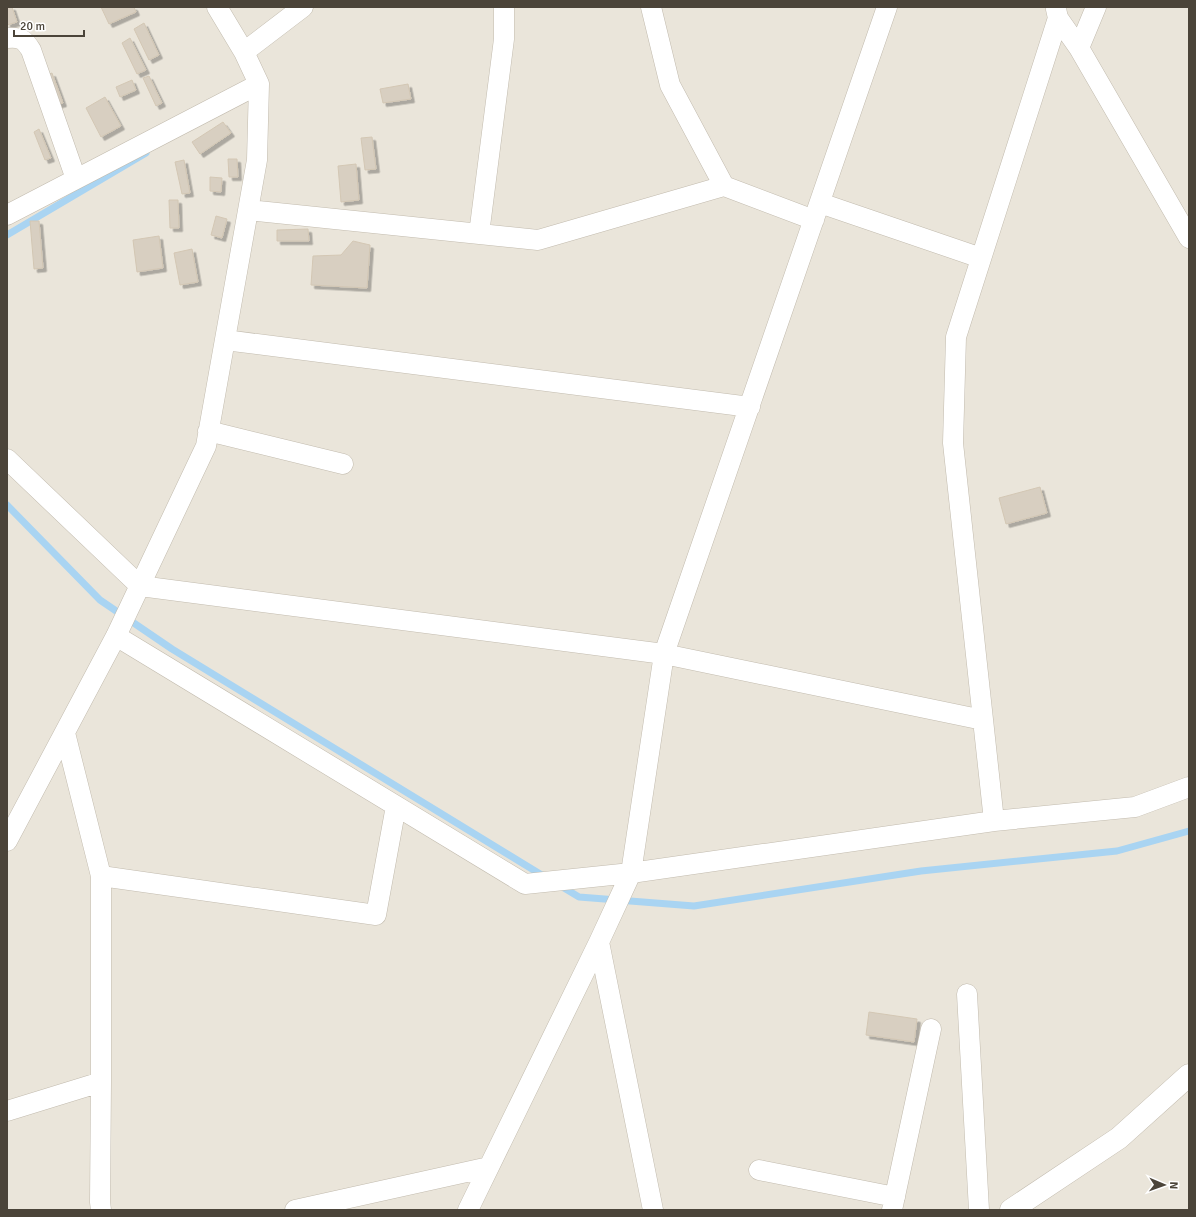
<svg xmlns="http://www.w3.org/2000/svg" width="1196" height="1217" font-family="Signika,sans-serif">
<style>
.residential{fill:#eae5da}
.lines{fill:none;stroke-linecap:round;stroke-linejoin:round}
.stream{stroke:#a9d4f2;stroke-width:7}
.building{fill:#d8cfc1;stroke:#d3c7b4;filter:url(#shadow)}
.minor-casing{stroke:#c2bbae;stroke-width:21}
.tertiary-casing{stroke:#c2bbae;stroke-width:23}
.minor{stroke:#fff;stroke-width:20}
.tertiary{stroke:#fff;stroke-width:22}
</style>
<defs>
<filter id="shadow"><feDropShadow dx="3.5" dy="3.5" stdDeviation="0" flood-color="#0004"/></filter>
</defs>
<rect width="100%" height="100%" fill="#f6f3ec"/>
<path class="residential" d="M7 7H1189V1210H7Z"/>
<g class="lines">
<path class="stream" d="M7 235 146 153
M7 505 100 600 172 649 545 877
M559 885 579 897 694 906 921 871 1117 851 1189 831"/>
</g>
<path class="building" d="M7 7H12L17 22 7 25Z
M101 7H134L136 12 109 24Z
M144 23 159 55 149 60 134 29Z
M130 38 146 70 137 74 122 43Z
M52 73 63 103 53 106 43 76Z
M149 76 162 103 156 106 143 78Z
M132 80 136 90 120 97 116 87Z
M408 84 411 99 383 103 380 89Z
M105 97 121 126 101 137 86 108Z
M223 122 231 133 200 154 192 142Z
M39 129 51 158 45 160 34 132Z
M372 137 376 169 365 170 361 138Z
M228 159H237L238 177H229Z
M184 160 190 193 182 194 175 162Z
M356 164 359 200 341 202 338 166Z
M210 177 222 178 221 192 210 191Z
M169 200H178L179 228H170Z
M216 216 227 219 222 238 211 235Z
M30 221H39L43 268 34 269Z
M308 229 309 241H277V230Z
M159 236 163 268 137 272 133 240Z
M353 241 370 245 367 288 311 285 313 256 341 255Z
M192 249 198 282 180 285 174 253Z
M1040 487 1047 513 1006 524 999 498Z
M869 1012 917 1019 914 1042 866 1035Z"/>
<g class="lines">
<g class="minor-casing">
<path id="minor" d="M651 7 670 85 724 186
M1056 9 1058 18 1079 48 1189 238
M7 38C21 37 24 39 31 50L76 179
M1079 48 1096 7
M244 52 303 7
M820 203 981 258
M248 210 538 240 724 186 814 220
M7 215 259 84
M479 234 504 39V7
M225 340 750 407
M208 431 343 464
M7 459 140 586 664 654 983 720
M116 636 525 884 631 873 994 821 1135 807 1189 787
M65 733 101 876V1082L100 1202 101 1210
M994 821 953 443 956 337 1058 18
M7 841 116 636 206 446 257 160 259 84 244 52 217 7
M101 876 376 915 396 806
M599 942 653 1210
M967 994 979 1210
M7 1111 101 1082
M759 1170 895 1197
M295 1210 489 1167
M468 1210 599 942 631 873 664 654 887 7
M892 1210 931 1029"/>
</g>
<g class="tertiary-casing">
<path id="tertiary" d="M1011 1210 1119 1138 1189 1075"/>
</g>
<use href="#minor" class="minor"/>
<use href="#tertiary" class="tertiary"/>
</g>
<rect width="1196" height="1217" fill="none" stroke="#4b4439" stroke-width="16"/>
<g transform="translate(1164 1185) rotate(92)" stroke="#ffffff" stroke-width="3" paint-order="stroke">
<path d="M0-3L7 15L0 10L-7 15Z" fill="#4b4439"/>
<text y="-6" font-size="11" font-weight="bold" text-anchor="middle" fill="#4b4439">N</text>
</g>
<path d="M14 30v6h70v-6" fill="none" stroke="#4b4439" stroke-width="2"/>
<text x="20" y="30" font-size="12" fill="#4b4439" stroke="#ffffff" stroke-width="3" paint-order="stroke">20 m</text>
</svg>
